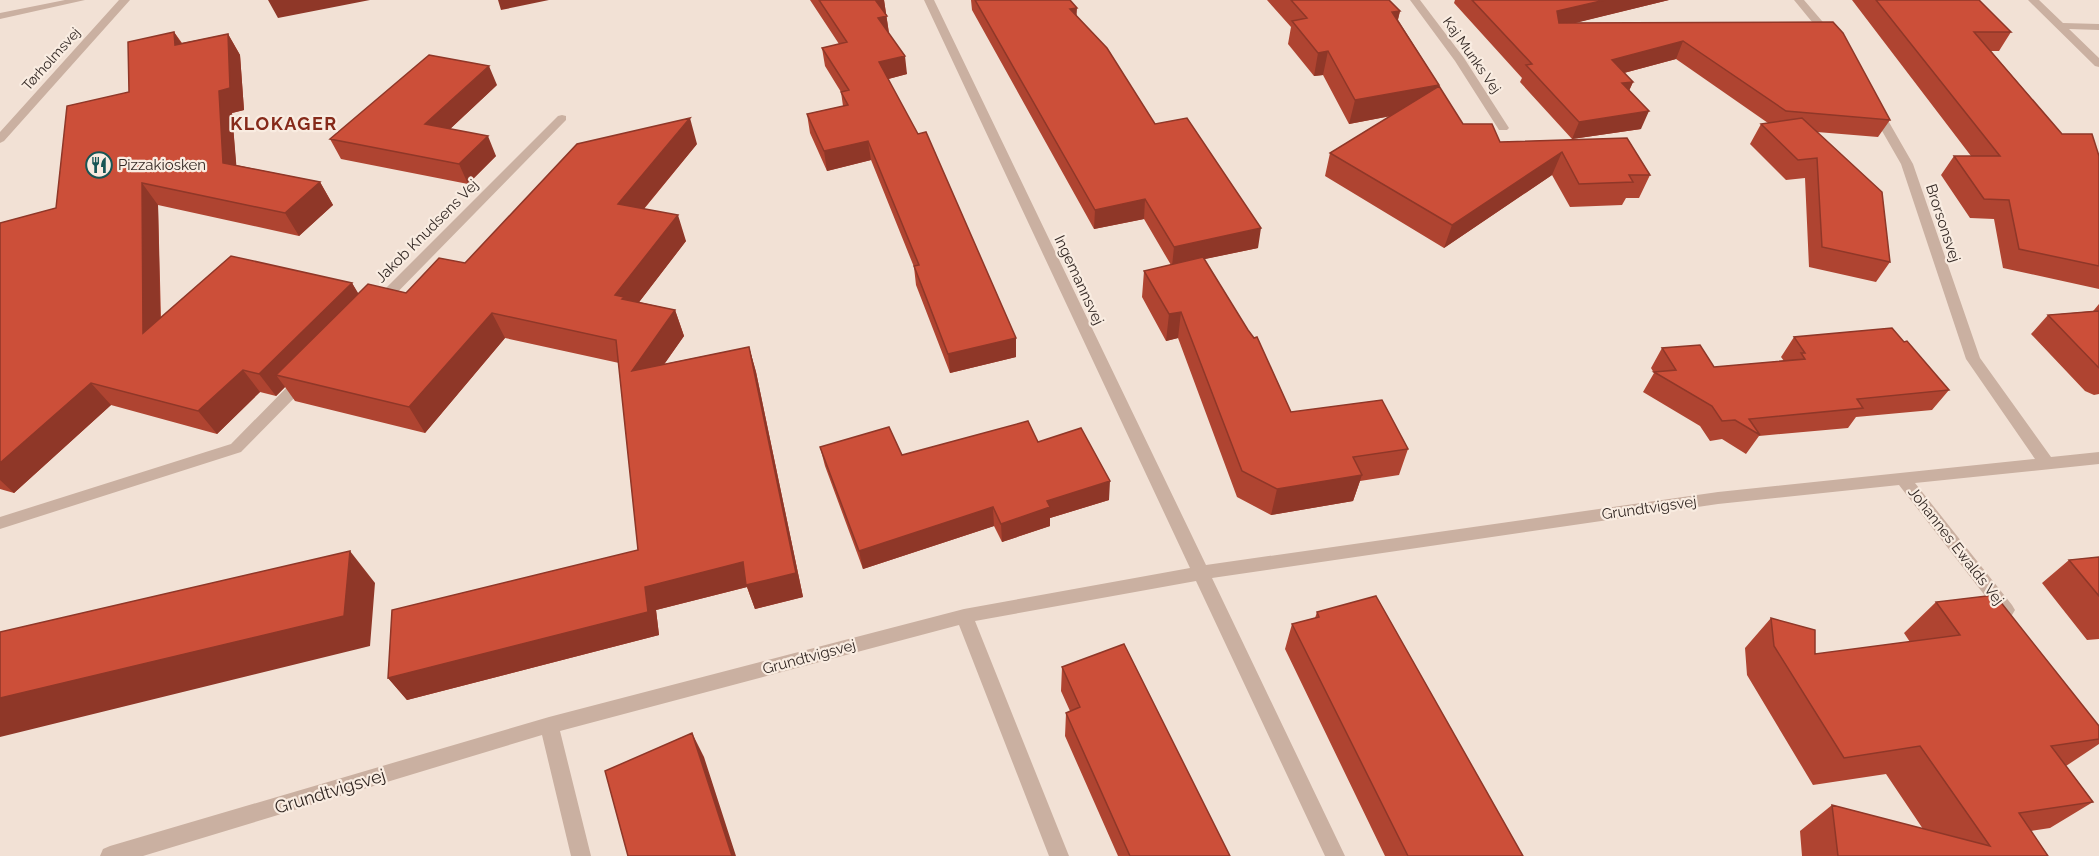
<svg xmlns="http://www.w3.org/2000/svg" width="2099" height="856" font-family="Raleway,sans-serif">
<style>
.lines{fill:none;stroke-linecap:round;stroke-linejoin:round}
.minor{fill:#cab0a1;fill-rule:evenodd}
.wall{fill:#af4431}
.shaded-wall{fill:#8f3728}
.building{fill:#cc4f39;stroke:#8f3728;stroke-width:1.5}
.labels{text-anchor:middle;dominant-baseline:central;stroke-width:4.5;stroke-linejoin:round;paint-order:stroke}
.far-street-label{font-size:14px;fill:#332824;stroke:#f9ece1}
.poi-label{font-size:15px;fill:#332824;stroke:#f9ece1;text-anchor:start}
.street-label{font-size:15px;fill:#332824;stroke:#f9ece1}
.far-district-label{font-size:18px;font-weight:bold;letter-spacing:1.5px;fill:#862a1a;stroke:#f9ece1}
.near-street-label{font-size:18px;fill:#332824;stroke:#f9ece1}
</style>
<rect width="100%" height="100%" fill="#f2e1d5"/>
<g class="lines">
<path class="minor" d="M65 0H85L0 19V13Z
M119 0H130L4 141 0 143V132Z
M924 0H934L1206 565 1718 492 2035 459 1966 359 1901 164 1870 110 1876 107 1882 110 1913 164 1980 358 2051 457 2099 452V464L1915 483 2012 605 2015 610 2012 615 2006 617 2000 615 1899 485 1718 504 1212 578 1345 856H1325L1196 581 975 621 1069 856H1049L959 625 560 731 591 856H571L542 735 143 856H100L103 849 110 846 549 717 964 609 1190 568Z
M1410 0H1420L1464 58 1509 128 1507 130H1499L1455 61Z
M1794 0H1804L1834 35V39H1826Z
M2028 0H2039L2063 23 2099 24V30L2069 29 2099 58V67L2095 66Z
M562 115 566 116V120L383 307H373L371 304 373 301 558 116Z
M302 376 309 381 307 385 241 452 0 529V517L231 444 297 377Z"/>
</g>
<path class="wall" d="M810 0H884L889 33 907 74 888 79 1016 357 950 373 916 285 914 267 871 160 827 171 810 133 807 114 843 106 841 92 825 66 822 48 839 44Z
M971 0H1070L1077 16 1155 124 1258 248 1204 259 1291 412 1408 449 1399 475 1360 481 1353 501 1271 515 1237 497 1178 338 1166 341 1142 297 1144 271 1171 265 1144 219 1094 229 972 10Z
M1267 0H1389L1400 11 1398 20 1439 85 1438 87 1463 124 1500 142 1627 138 1650 175 1639 198H1626L1622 205 1570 207 1552 175 1444 248 1325 176 1330 153 1391 116 1349 124 1323 75 1314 76 1288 44 1291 27Z
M1455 0H1669L1574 23 1833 22 1890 120 1878 137 1817 132 1890 262 1876 282 1809 267 1805 178 1786 180 1750 144 1761 124 1768 123 1676 59 1624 73 1633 82 1629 91 1641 129 1572 139 1520 82 1522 78 1454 3Z
M1852 0H1979L2011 32 1999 51H1991L2062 134 2099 156V289L2003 268 1994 219 1970 218 1941 175 1954 156H1971Z
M174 32 182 43 228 34 240 55 244 110 232 113 236 165 320 182 333 205 299 236 158 205 161 318 352 283 358 294 406 293 465 263 697 144 644 209 686 241 639 302 675 310 684 336 664 364 749 347 756 372 803 597 755 609 747 587 656 610 659 635 407 700 388 678 638 550 619 363 505 338 425 433 295 401 285 387 276 396 260 392 217 434 111 405 14 493 0 489V223L56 208Z
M497 85 450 129 496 156 468 184 341 159 330 139Z
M2099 304V394L2094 395 2085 391 2031 334 2048 315 2093 311 2094 310Z
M1794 337 1904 342 1949 390 1932 410 1856 417 1848 428 1759 436 1746 454 1722 439 1710 441 1700 426 1643 392 1654 373 1651 368 1662 348 1714 367 1784 361 1781 357Z
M1038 442 1109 500 1050 518V526L1002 542 994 526 863 569 825 466 820 447 902 455Z
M2099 557V639L2087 640 2042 583 2069 560Z
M1936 602 2099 726V744L2066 766 2093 802 2050 828 2031 831 2048 856H1802L1800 831 1832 805 1923 829 1886 774 1813 785 1747 675 1745 648 1771 618 1815 654 1910 642 1904 633Z
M1317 612 1523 856H1385L1285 649 1292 624 1315 618Z
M1062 667 1230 856H1118L1065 736 1066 713 1070 711 1061 691Z"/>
<path class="shaded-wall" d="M268 0H370L278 18Z
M498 0H549L501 10Z
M881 0H884L889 34 880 36 876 1Z
M1605 0H1669L1551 29 1557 11Z
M1077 8 1076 26 1070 9Z
M1400 11 1394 34 1392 12Z
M174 32 188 54 175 45Z
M228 34 240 55 244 110 232 113 238 185 223 163 219 91Z
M1683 41 1676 59 1605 78 1612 60Z
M1328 51 1323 75 1314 76 1318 53Z
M905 56 907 74 881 81 879 62Z
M489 66 497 85 434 144 425 124Z
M1633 82 1625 99 1622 83Z
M1439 85 1432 108 1349 124 1355 100Z
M1649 111 1641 129 1572 139 1579 122Z
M690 118 697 144 627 229 618 204Z
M488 136 496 156 468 184 459 164Z
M868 141 871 160 827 171 824 151Z
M1562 152 1552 175 1444 248 1452 225Z
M320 182 333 205 299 236 285 213Z
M142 183 158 205 161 355 143 333Z
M1145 199 1144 219 1094 229 1095 210Z
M678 215 686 241 630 314 615 295Z
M1261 228 1258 248 1172 266 1174 247Z
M352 283 366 306 276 375 285 387 276 396 259 374Z
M675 310 684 336 642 396 632 371Z
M1181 312 1178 338 1166 341 1169 314Z
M492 313 505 338 425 433 409 407Z
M1016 338V357L950 373 948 354Z
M749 347 756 372 803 597 755 609 747 587 656 610 659 635 407 700 388 678 645 587Z
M243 370 260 392 217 434 198 411Z
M91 383 111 405 14 493 0 480V463Z
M1362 475 1353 501 1271 515 1277 489Z
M1110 481 1109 500 1050 518V526L1002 542 1001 524 1047 501Z
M993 507 994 526 863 569 859 551Z
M350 551 375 583 370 646 0 737V698Z
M692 733 704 757 736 856H732Z"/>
<path class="building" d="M819 0H881L876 1 887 16 878 18 905 56 879 62 918 134 926 132 1016 338 948 354 914 266 919 265 868 141 824 151 807 114 848 105 841 92 849 90 822 48 847 42Z
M975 0H1070L1077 8 1070 9 1107 48 1155 124 1187 118 1261 228 1174 247 1145 199 1095 210Z
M1291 0H1389L1400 11 1392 12 1439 85 1355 100 1328 51 1318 53 1292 21 1307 18Z
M1472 0H1605L1557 11 1559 23 1833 22 1843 33 1890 120 1786 111 1683 41 1612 60 1633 82 1622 83 1649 111 1579 122 1526 65 1532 64Z
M1876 0H1979L2011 32H1974L2062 134H2092L2099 156V266L2019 249 2009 200 1984 199 1954 156H2000Z
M174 32 175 45 228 34 230 88 219 91 223 163 320 182 285 213 142 183 143 333 231 256 352 283 259 374 243 370 198 411 91 383 0 463V223L56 208 67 106 129 92 128 42Z
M429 55 489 66 425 124 488 136 459 164 330 139Z
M1439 86 1463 124H1492L1500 142 1627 138 1650 175H1629L1633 182 1579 184 1562 152 1452 225 1330 153Z
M690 118 618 204 678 215 615 295 624 297 622 299 675 310 632 371 749 347 796 573 746 585 743 562 645 587 648 612 388 678 392 610 638 550 616 340 492 313 409 407 276 375 368 284 406 293 439 258 465 263 577 144Z
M1802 118 1882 192 1890 262 1822 247 1817 158 1798 160 1761 124Z
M1203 257 1248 330 1254 338 1257 337 1291 412 1382 400 1408 449 1353 457 1362 475 1277 489 1242 471 1181 312 1169 314 1144 271Z
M2099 311V368L2048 315Z
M1892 328 1904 342 1907 341 1949 390 1857 399 1863 408 1749 419 1760 435 1735 420 1722 421 1712 406 1654 372 1676 370 1662 348 1700 345 1714 367 1805 359 1801 353H1805L1794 337Z
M1028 421 1038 442 1081 428 1110 481 1047 501 1050 507 1001 524 993 507 859 551 820 447 889 427 902 455Z
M350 551 344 616 0 698V632Z
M2099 557V596L2069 560Z
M1995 595 2099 726V739L2051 746 2093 802 2019 813 2048 856H1838L1832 805 1990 846 1920 746 1844 758 1774 646 1771 618 1815 630V654L1960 635 1936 602Z
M1376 596 1523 856H1408L1292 624 1319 617 1317 612Z
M1124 644 1230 856H1130L1066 713 1080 707 1062 667Z
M692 733 732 856H628L605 771Z"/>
<defs>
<g id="restaurant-ring" transform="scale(1.35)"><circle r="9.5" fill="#f9ece1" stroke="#185655" stroke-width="1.5"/><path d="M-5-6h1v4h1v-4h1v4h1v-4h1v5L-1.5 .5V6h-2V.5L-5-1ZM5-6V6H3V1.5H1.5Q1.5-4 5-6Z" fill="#185655"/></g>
</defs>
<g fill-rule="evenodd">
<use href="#restaurant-ring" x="99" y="165"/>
</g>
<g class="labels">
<g class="far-street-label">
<text transform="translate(1472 55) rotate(55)">Kaj Munks Vej</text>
<text transform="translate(51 59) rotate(-48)">Tørholmsvej</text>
</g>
<g class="poi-label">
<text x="118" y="165">Pizzakiosken</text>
</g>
<g class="street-label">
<text transform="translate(1943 223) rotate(72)">Brorsonsvej</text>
<text transform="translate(427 231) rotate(-45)">Jakob Knudsens Vej</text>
<text transform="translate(1079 280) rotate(65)">Ingemannsvej</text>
<text transform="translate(1649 508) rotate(-8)">Grundtvigsvej</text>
<text transform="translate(1956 546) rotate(52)">Johannes Ewalds Vej</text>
<text transform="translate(809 657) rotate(-15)">Grundtvigsvej</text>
</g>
<g class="far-district-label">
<text x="284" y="123">KLOKAGER</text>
</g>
<g class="near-street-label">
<text transform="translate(330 791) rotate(-17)">Grundtvigsvej</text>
</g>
</g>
</svg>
